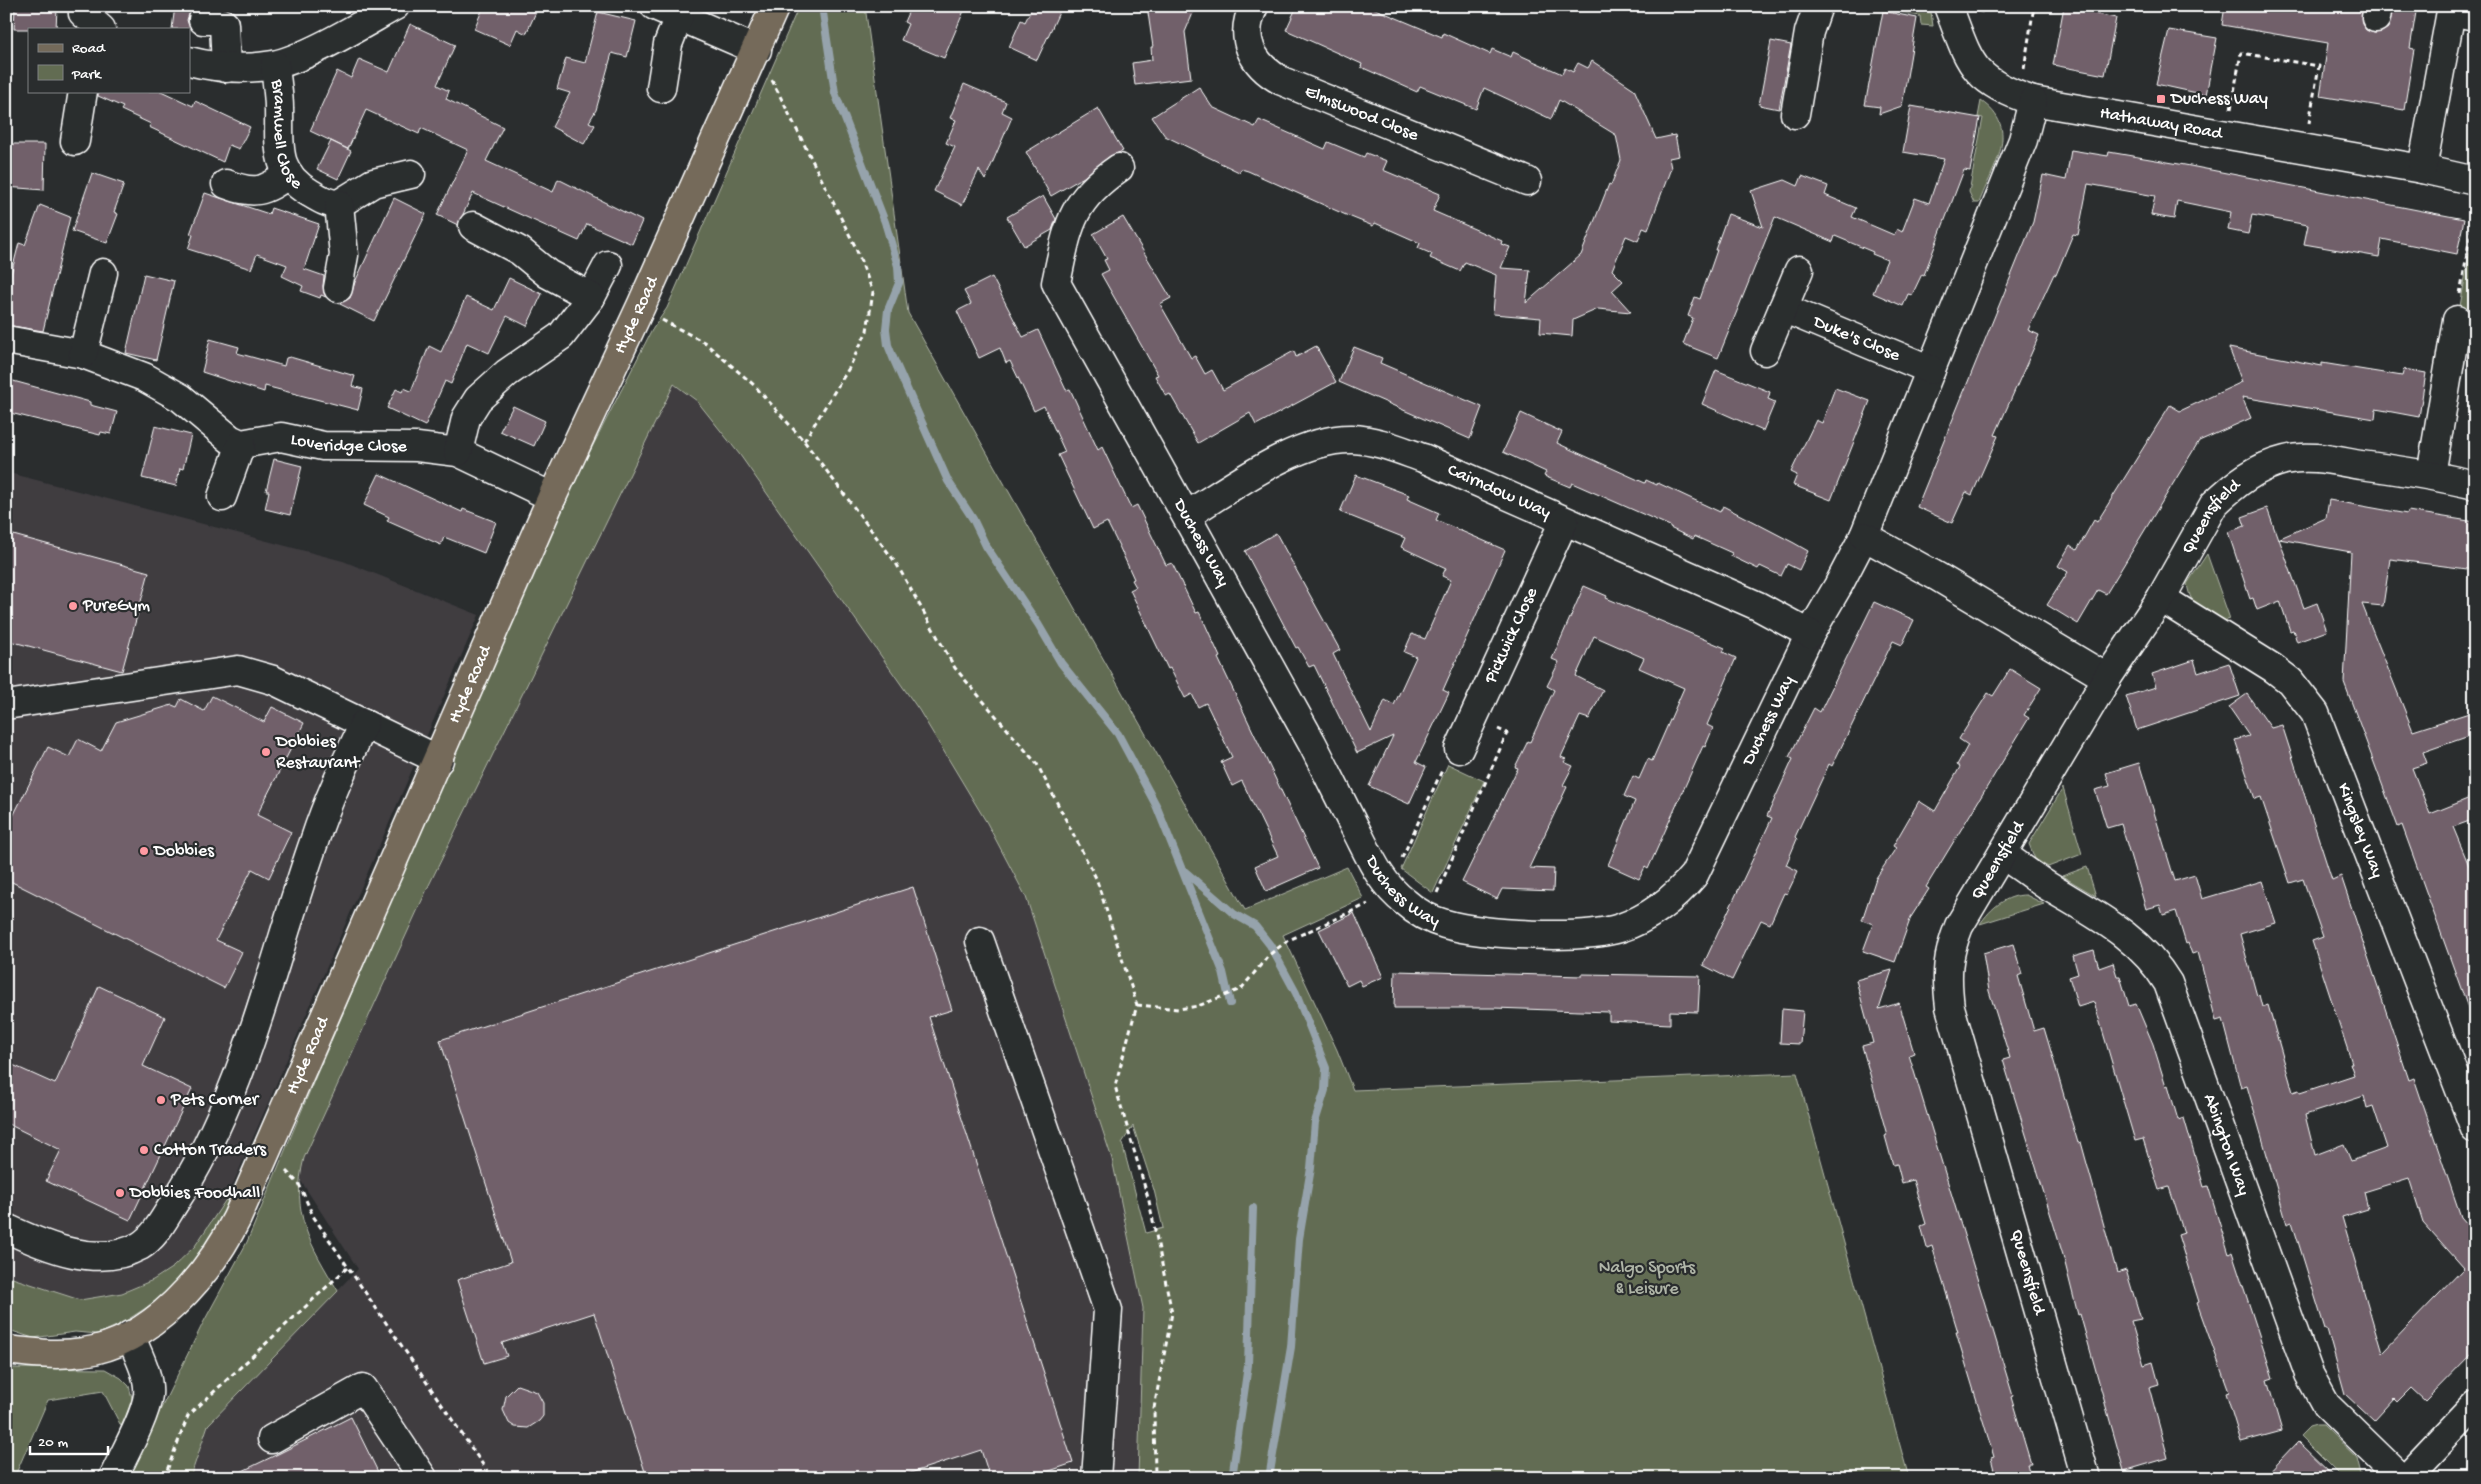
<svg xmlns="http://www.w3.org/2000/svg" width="2481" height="1484" font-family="'Gochi Hand',sans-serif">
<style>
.built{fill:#3f3c40}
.green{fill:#626c52;stroke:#b0b6a8;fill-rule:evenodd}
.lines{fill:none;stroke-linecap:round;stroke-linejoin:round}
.stream{stroke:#96a3ac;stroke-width:8}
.building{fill:#71606b;stroke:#fff;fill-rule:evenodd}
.minor-casing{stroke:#fff;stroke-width:31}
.major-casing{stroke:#fff;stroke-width:31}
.path{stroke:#fff;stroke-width:3;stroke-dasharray:5 4;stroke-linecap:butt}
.minor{stroke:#2a2d2e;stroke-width:28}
.major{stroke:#746a5a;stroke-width:28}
.poi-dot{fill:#ff9aa2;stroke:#2a2d2e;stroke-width:2}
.labels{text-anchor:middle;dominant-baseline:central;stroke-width:4.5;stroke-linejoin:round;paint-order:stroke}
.poi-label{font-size:18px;fill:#fff;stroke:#2a2d2e;text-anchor:start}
.street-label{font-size:18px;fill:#fff;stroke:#2a2d2e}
.park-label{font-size:18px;fill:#b0b6a8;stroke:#2a2d2e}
</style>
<rect width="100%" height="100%" fill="#2a2d2e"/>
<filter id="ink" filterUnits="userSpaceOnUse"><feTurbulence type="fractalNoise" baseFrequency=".02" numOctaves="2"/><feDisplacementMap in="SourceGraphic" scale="10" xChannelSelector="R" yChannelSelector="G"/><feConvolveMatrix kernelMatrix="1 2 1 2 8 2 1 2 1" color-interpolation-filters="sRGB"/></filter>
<g filter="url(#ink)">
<path class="built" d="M673 383 697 401 740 455 919 710 987 823 1026 897 1112 1159 1143 1308 1138 1478H190L207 1425 358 1269 299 1178 304 1158 429 885Z
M6 472 343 561 479 615 227 1198 195 1246 173 1267 153 1280 122 1293 80 1300 6 1276Z"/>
<path class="green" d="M799 6H865L908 313 1245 910 1347 867 1363 898 1283 935 1337 1050 1353 1090 1797 1073 1909 1478H1138L1143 1308 1112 1159 1026 897 987 823 919 710 740 455 697 401 674 384 429 885 304 1158C290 1213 310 1244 338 1291L208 1425 190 1478H127L202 1325 247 1242 316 1076 491 668 581 469 652 330 667 308ZM1133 1126 1154 1190 1163 1228 1146 1233 1122 1143Z
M1870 6H1926L1931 12 1933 26 1921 25 1920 16Z
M1981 101C2022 129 1993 166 1979 203H1974L1969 192 1983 118 1978 117Z
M2475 222V317L2459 312Z
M2207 554 2230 619 2224 621C2203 610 2191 609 2187 584Z
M1448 764 1484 781 1433 893 1401 869Z
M2063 788 2082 854 2048 867 2035 859 2029 844Z
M2087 867 2096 896 2062 876Z
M2026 895 2044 904 1980 924C1991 908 2006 895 2026 895Z
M227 1198 228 1208 200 1256 169 1293 121 1324 98 1334 75 1332 33 1338 6 1329V1276L80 1300 122 1293 153 1280 173 1267 195 1246Z
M6 1368 105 1369 121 1378 129 1386 134 1406 131 1414 121 1426 103 1391 48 1400 14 1478H6Z
M2316 1425H2323L2357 1458 2362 1478H2342L2300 1436 2309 1427Z"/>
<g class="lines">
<path class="stream" d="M822 6 835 93 885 222 898 266 899 283 888 310 886 329 888 345 894 360 948 481 973 519 986 546 1038 624 1061 663 1118 734 1156 805 1223 972 1230 1003
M1182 869 1234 914 1255 926 1270 945 1296 993 1326 1068 1325 1090 1315 1122 1311 1168 1299 1239 1291 1347 1269 1478
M1232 1478 1248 1365 1253 1208"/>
</g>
<path class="building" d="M175 6H196L190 12 187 20 190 29H172Z
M484 6H524L536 12 526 34 517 29 510 45 474 29Z
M911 6H966L944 58 901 40 908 24 904 22Z
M1033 6H1062L1037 60 1009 47 1021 20 1025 22Z
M1147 6H1196L1185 32 1191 78 1135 85 1132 63 1152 60 1151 47H1153Z
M1297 6H1368L1442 37 1443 33 1490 54 1492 49 1511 57 1513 52 1562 74 1565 68 1573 72 1578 63 1588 68 1592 61 1634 89 1656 139 1675 135 1679 156 1669 158 1671 168 1648 230 1643 228 1638 241 1626 236 1612 270 1623 281 1612 291 1631 312 1598 309 1573 320 1572 336 1540 333 1541 318 1493 314 1496 275 1465 262 1460 271 1430 258 1432 254 1418 248 1420 243 1375 223 1373 226 1346 215 1248 171 1241 169 1239 172 1165 136 1152 117 1199 87 1212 107 1255 127 1259 120 1325 149 1328 142 1364 157 1366 153 1387 161 1383 170 1440 194 1433 211 1502 241 1501 244 1510 247 1501 268 1530 270 1526 303 1581 255 1609 184 1611 185 1621 160 1616 135 1559 100 1551 119 1484 88 1476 109 1420 86 1417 92 1361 67 1362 64 1286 30Z
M2064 6H2098L2096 14 2116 18 2105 75 2053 65Z
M2225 6H2362V24L2366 30 2374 33 2382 32 2388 28 2393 6H2417L2410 48 2414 49 2404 110 2320 96 2328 43 2222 25Z
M15 7 57 8 56 29H14Z
M1883 11 1917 18 1902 106 1879 114 1880 107 1865 105Z
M598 12 636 21 627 57 612 53 596 110 589 122 595 125 584 144 552 127 570 93 557 89 566 58 585 63Z
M410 24 455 45 437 85 449 91 446 99 503 127 486 161 553 192 558 179 642 221 632 244 587 224 579 241 473 193 458 225 437 215 468 150 421 128 419 134 366 110 348 149 310 131 337 71 351 78 359 59 389 72Z
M2169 30 2217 38 2206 95 2156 84Z
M1771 41 1791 45 1779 109 1759 105Z
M964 84 1006 102 1002 112 1012 117 985 180 979 170 962 205 934 191 955 147 946 143 956 120 950 118Z
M98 91H161L193 106 195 101 250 127 239 149 229 145 223 162 149 127 151 124 121 110 123 107 98 96Z
M1911 106 1980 118 1970 171 1964 170 1924 275 1922 274 1912 295 1908 294 1903 306 1873 293 1887 260 1872 254 1873 252 1835 236 1833 242 1775 217 1718 358 1683 344 1693 318 1688 316 1695 297 1700 299 1717 250H1715L1728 214 1763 227 1751 191 1785 180 1798 186 1802 176 1828 186 1825 195 1856 208 1852 217 1894 235 1897 229 1902 232 1915 198 1929 203 1944 159 1903 152Z
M1098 108 1123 151 1110 156 1084 177 1051 196 1026 152Z
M331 141 351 151 338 179 317 169Z
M6 144H45L44 190 6 187Z
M2071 150 2108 156 2109 152 2185 165 2464 219 2457 254 2382 239 2379 257 2304 244 2308 225 2252 215 2248 234 2228 230 2231 212 2177 201 2174 219 2151 215 2155 196 2088 184 2078 235 2073 234 2056 275 2054 274 2028 330 2039 335 2035 345 1995 435 1998 436 1972 495 1966 492 1952 523 1917 507 2033 222 2043 175 2066 180Z
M92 173 124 184 114 212 118 214 107 243 72 231Z
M205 193 269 214 271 208 319 224 304 269 324 276 323 286 326 297 321 295 320 298 301 291 303 286 282 276 287 265 257 254 251 269 188 249 193 235 190 234Z
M1043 196 1056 219 1052 230 1024 246 1007 217Z
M394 198 426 214 374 321 338 303 350 298 355 282Z
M40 205 70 217 43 331 6 325V294L19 243 25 245Z
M1123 217 1171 298 1160 304 1191 358 1195 356 1205 374 1212 370 1223 390 1294 351 1296 357 1316 346 1336 382 1256 425 1250 413 1198 443 1170 394 1166 396 1155 376 1158 375 1101 274 1109 270 1104 260 1107 259 1093 234Z
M144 274 174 281 156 360 126 353Z
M992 277 1023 337 1038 330 1066 390 1070 389 1098 450 1102 447 1131 508 1137 505 1166 565 1172 563 1196 613 1199 612 1205 624 1220 657 1218 658 1318 868 1266 891 1255 866 1278 856 1242 781 1232 786 1221 762 1232 757 1206 703 1198 707 1192 694 1185 698 1170 668 1168 669 1130 590 1136 587 1132 580 1134 579 1119 546 1107 522 1093 529 1058 455 1065 452 1044 406 1034 411 1010 361 1006 363 1000 348 979 358 957 311 971 304 964 291Z
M509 278 542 294 527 326 507 316 489 353 467 343 451 384 445 381 425 426 387 408 396 389 402 392 404 388 411 391 429 346 441 352 466 297 494 310Z
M210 339 239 347 237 353 284 366 286 358 290 357 355 376 352 386 363 389 358 410 265 386 264 392 202 372Z
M1354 347 1382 358 1380 363 1482 407 1470 439 1339 382Z
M2229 348 2322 366V363L2402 376 2404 369 2426 373 2419 417 2376 409 2375 419 2242 397 2251 418 2199 441 2106 594 2098 590 2078 624 2047 605 2068 572 2058 566 2070 545 2077 550 2094 520 2097 522 2170 405 2180 411 2242 382Z
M1716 370 1770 392 1768 399 1775 402 1763 431 1702 404Z
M6 379 90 402V405L117 412 111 434 101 432 100 435 6 412Z
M1835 388 1870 401 1831 500 1793 485 1797 475 1791 472 1816 420 1822 423Z
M513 406 545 421 534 446 500 431Z
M1521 413 1562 432 1557 443 1574 451 1645 483 1646 480 1657 485 1658 483 1720 512 1723 506 1794 543 1808 551 1799 570 1787 564 1781 576 1760 566 1758 569 1731 556 1732 553 1694 536 1693 539 1670 528V526L1572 483 1570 487 1544 476 1546 472 1503 452Z
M155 426 191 435 183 469 180 468 176 486 142 478Z
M274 459 302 466 290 515 265 509 269 491H266Z
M379 474 462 512 463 509 496 522 484 553 444 537 441 545 387 521 389 517 364 505Z
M1356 475 1409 495 1407 499 1439 513 1436 520 1505 550 1443 690 1449 693 1416 762 1426 767 1409 804 1369 786 1393 736 1357 753 1314 665 1309 667 1298 647 1296 648 1245 551 1276 533 1340 650 1333 654 1371 732 1385 700 1394 705 1416 657 1404 652 1412 634 1425 639 1451 580 1442 576 1446 568 1401 547 1405 538 1340 512Z
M2329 500 2407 514 2408 511 2475 522V570L2390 559 2383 606 2362 604 2413 731 2469 713 2475 731V734L2423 752 2427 763 2412 768 2430 814 2475 796V819L2453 827 2475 880V1018L2472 1019 2402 825 2398 827 2344 682 2351 552 2279 539 2304 608 2317 603 2327 631 2297 642 2293 630 2290 631 2280 601 2257 610 2253 598 2250 599 2228 532 2245 526 2242 517 2267 508 2278 539 2326 518Z
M6 533 149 572 122 671 6 640Z
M1584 586 1607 596 1606 598 1725 648 1723 652 1736 658 1707 725 1713 728 1705 747 1703 746 1648 869 1645 867 1639 879 1608 865 1635 801 1624 796 1633 776 1639 779 1648 759 1652 761 1684 688 1639 668 1644 658 1594 636 1576 676 1603 690 1589 719 1580 716 1561 757 1566 759 1564 762 1573 766 1563 785 1567 787 1529 868 1554 869 1553 891 1502 889 1497 899 1462 882 1518 768 1515 767 1528 741 1530 742 1554 690 1547 686 1559 662 1552 659Z
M1874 602 1914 620 1902 645 1893 641 1832 766 1829 764 1795 837 1797 839 1786 865 1798 871 1787 894 1784 893 1770 924 1761 920 1732 980 1703 965 1772 818 1767 816 1793 759 1789 757 1814 708 1820 712Z
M2194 660 2198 673 2229 663 2240 696 2137 730 2126 696 2156 687 2152 674Z
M2010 669 2041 688 2024 715 2029 718 1926 887 1929 889 1911 917 1895 962 1863 951 1873 924 1862 920 1876 878 1896 848 1893 846 1919 801 1935 811 1960 767 1957 765 1968 745 1959 739 1988 693 1993 696Z
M2247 694 2271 728 2282 725 2332 880 2341 876 2409 1080 2414 1078 2461 1217 2475 1233V1350L2425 1401 2411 1388 2397 1402 2394 1399 2374 1421 2345 1394 2327 1329H2325L2292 1222 2287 1224 2247 1086 2241 1088 2223 1019 2216 1021 2198 952 2192 954 2188 943 2186 944 2176 911 2163 915 2160 905 2146 909 2121 824 2107 828 2095 790 2110 786 2106 773 2139 763 2175 881 2195 875 2202 899 2262 881 2276 923 2240 934 2257 996 2259 995 2262 1007 2268 1005 2293 1092 2299 1090 2300 1093 2354 1075 2350 1063H2352L2312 941 2323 937 2303 879 2290 883 2261 797 2255 799 2235 740 2249 736 2229 707ZM2364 1096 2367 1108 2373 1106 2387 1148 2351 1161 2344 1144 2315 1155 2305 1115ZM2409 1178 2423 1222 2464 1268 2382 1353 2342 1217 2368 1209 2364 1192Z
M212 696 264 722 272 707 304 723 257 815 291 832 269 878 252 869 216 940 242 952 224 988 6 879V830L48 747 69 757 78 739 101 751 116 722 172 705 177 707 181 699 204 711Z
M913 887 952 1010 929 1017 1073 1463 1029 1478H990L981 1450 895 1478H647L594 1313 502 1343 507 1356 484 1363 457 1280 511 1262 440 1040Z
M1354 913 1383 977 1362 986 1359 980 1347 986 1319 930Z
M2013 944 2022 974 2018 976 2034 1031 2044 1028 2078 1143 2081 1142 2117 1273 2126 1270 2141 1319 2131 1321 2144 1365 2153 1362 2159 1384 2149 1387 2168 1458 2124 1471 2080 1314 2078 1315 2063 1255 2003 1060 2010 1058 1989 991 1983 953Z
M2094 950 2099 968 2113 963 2117 976H2120L2129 1006 2136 1004 2153 1044 2166 1086 2168 1085 2178 1120 2184 1118 2204 1187 2208 1186 2229 1254 2232 1252 2267 1359 2273 1378 2267 1380 2282 1431 2241 1442 2226 1393 2229 1392 2197 1303 2199 1302 2178 1235 2184 1233 2169 1187 2159 1190 2143 1139 2135 1141 2094 1002 2078 1007 2073 990 2069 977 2078 974 2073 956Z
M1892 970 1879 1009 1899 1003 1914 1053 1909 1055 2013 1396 2011 1397 2031 1464H2027L2031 1478H1996L1991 1458 1994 1457 1956 1332H1958L1932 1246 1927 1248 1921 1226 1926 1224 1913 1180 1902 1183 1897 1164 1893 1165 1885 1136 1887 1135 1862 1046 1873 1043 1856 980Z
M1395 971 1582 976V974L1700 976 1698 1012 1670 1011V1024L1609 1021V1012L1494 1008H1394Z
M99 986 165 1017 143 1066 192 1089 130 1220 46 1181 61 1150 6 1123V1062L55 1084Z
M1782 1009 1803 1011 1800 1044 1780 1043Z
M517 1385 537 1392 543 1403V1416L539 1421 528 1428 515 1427 509 1423 503 1410 506 1396Z
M351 1417 381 1478H228L280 1453Z
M2298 1442 2335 1478H2264Z"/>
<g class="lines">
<g class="minor-casing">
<g id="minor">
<path d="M85 6 83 13 101 29"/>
<path d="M655 6 757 50"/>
<path id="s1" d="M1254 6C1238 38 1252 65 1282 81L1527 181"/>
<path id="s2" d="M1948 6C1970 63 1970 80 2033 101L2422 169 2475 181"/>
<path d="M2451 11 2475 16"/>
<path d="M2376 18 2378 6"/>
<path d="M203 20H215L224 24 226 68"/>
<path d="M189 61C216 68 245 70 273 65 306 59 364 23 395 6"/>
<path id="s3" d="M275 65C276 79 279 94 279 108 280 144 273 172 310 193 320 199 328 204 339 204L373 183 411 174"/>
<path d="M661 88 668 44 679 16"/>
<path d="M1795 114 1809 32 1818 6"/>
<path d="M75 141 83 91"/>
<path id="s4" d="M1119 168C1069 202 1068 228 1056 283 1142 436 1227 589 1312 743 1327 772 1341 801 1356 830 1370 857 1380 883 1405 902 1416 912 1431 920 1445 924 1484 935 1582 940 1620 928 1650 918 1674 899 1694 875L1810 634 1838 586 1864 536 2023 140 2033 101"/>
<path d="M2422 169 2452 6"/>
<path d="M226 184C256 195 263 192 289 174"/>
<path d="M338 288 344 255 339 204"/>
<path d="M591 297 608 265"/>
<path id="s5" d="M1783 308 1931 370"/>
<path id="s6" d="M6 340 83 354 144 377 181 398 230 439 241 444 281 437 323 446 417 447 458 452 552 497"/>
<path d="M1765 351 1799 270"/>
<path d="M83 354 103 273"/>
<path d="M458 452 466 418 478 399 507 373 561 336 591 297 548 274 520 251 473 226"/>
<path d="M2431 475 2457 320"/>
<path d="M222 497 241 444"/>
<path id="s7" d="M1187 515C1233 487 1297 438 1352 439 1377 440 1400 450 1423 458L1758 606 1810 634"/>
<path d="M1864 536 1938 577 2107 678"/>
<path id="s8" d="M2161 598 2273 668 2290 681 2315 713 2475 1129"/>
<path d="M6 705 238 670 273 680 439 760"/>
<path id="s9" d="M1459 749 1564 521"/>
<path id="s10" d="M2002 854C2017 864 2031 875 2046 885 2093 914 2139 935 2168 983L2309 1374 2326 1405 2401 1478"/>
<path d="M980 941 1108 1310 1096 1478"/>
<path d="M6 1228C46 1247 98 1269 140 1246 155 1237 164 1219 173 1205 247 1093 271 963 315 839 328 799 346 762 364 724"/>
<path d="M272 1439 363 1388 423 1478"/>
<path d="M113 1478C123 1456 145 1418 148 1395 150 1375 137 1353 130 1335"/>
<path id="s11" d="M2086 1478 1950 1007C1946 974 1947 956 1959 926L2107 678 2161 598 2214 504C2235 484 2256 467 2285 460 2310 454 2336 461 2361 465 2399 470 2437 476 2475 485"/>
<path d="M2406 1478 2475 1405"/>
</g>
</g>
<g class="major-casing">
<g id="major">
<path id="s12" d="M6 1350C31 1353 58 1356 83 1352 151 1343 208 1276 237 1218L552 497 641 306 775 6"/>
</g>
</g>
<path class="path" d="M1981 13 1982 6
M2024 69 2034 6
M772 80 855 246 873 292 867 331 849 368 804 441
M2231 109 2241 53 2319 66 2309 123
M2460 294 2475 208
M662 320 704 342 754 385 804 441 896 563 955 668 1037 764 1096 878 1137 1005 1115 1086 1149 1201 1172 1313 1154 1408 1155 1478
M1402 858 1443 768
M1437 893 1507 733 1498 729
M1137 1005 1179 1009 1198 1006 1241 989 1269 955 1287 941 1368 904
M286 1171 299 1184 313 1216 492 1478
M164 1478 188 1416 347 1268"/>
<use href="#minor" class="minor"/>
<use href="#major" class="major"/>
</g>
</g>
<g class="poi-dot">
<rect x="2156" y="94" width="10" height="10" rx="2.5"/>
<circle cx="73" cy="606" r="5"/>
<circle cx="266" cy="752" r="5"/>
<circle cx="144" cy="851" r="5"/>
<circle cx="161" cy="1100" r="5"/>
<circle cx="144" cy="1150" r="5"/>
<circle cx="120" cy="1193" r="5"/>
</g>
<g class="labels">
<g class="poi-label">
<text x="2171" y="99">Duchess Way</text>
<text x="83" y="606">PureGym</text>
<text x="276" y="742">Dobbies<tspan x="276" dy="21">Restaurant</tspan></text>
<text x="154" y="851">Dobbies</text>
<text x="171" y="1100">Pets Corner</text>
<text x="154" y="1150">Cotton Traders</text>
<text x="130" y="1193">Dobbies Foodhall</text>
</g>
<g class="street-label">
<text stroke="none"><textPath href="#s1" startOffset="176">Elmswood Close</textPath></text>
<text stroke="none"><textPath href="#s2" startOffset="265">Hathaway Road</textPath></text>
<text stroke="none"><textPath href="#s3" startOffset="71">Bramwell Close</textPath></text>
<text stroke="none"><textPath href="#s12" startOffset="1276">Hyde Road</textPath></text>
<text stroke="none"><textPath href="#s5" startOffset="80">Duke's Close</textPath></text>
<text stroke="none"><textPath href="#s6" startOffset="371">Loveridge Close</textPath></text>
<text stroke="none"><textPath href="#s7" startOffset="341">Cairndow Way</textPath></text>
<text stroke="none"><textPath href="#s11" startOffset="1054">Queensfield</textPath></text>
<text stroke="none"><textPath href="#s4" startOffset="434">Duchess Way</textPath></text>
<text stroke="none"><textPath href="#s9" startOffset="125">Pickwick Close</textPath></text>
<text stroke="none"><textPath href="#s12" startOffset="871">Hyde Road</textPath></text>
<text stroke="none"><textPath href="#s4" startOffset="1334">Duchess Way</textPath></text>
<text stroke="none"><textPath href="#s8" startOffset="320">Kingsley Way</textPath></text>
<text stroke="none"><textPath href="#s11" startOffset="649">Queensfield</textPath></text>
<text stroke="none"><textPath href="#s4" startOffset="839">Duchess Way</textPath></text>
<text stroke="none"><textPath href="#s12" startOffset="466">Hyde Road</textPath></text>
<text stroke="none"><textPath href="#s10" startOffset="384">Abington Way</textPath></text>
<text transform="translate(2027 1272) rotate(74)">Queensfield</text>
</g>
<g class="park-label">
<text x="1647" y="1268">Nalgo Sports<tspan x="1647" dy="21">&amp; Leisure</tspan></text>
</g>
</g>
<rect width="2481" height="1484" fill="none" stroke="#2a2d2e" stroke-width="25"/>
<rect x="12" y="12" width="2456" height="1459" fill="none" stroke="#fff" stroke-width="2" filter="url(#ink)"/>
<rect x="28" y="28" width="162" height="65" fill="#2a2d2e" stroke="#7f8182"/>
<rect x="38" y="44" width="25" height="8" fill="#746a5a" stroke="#7f8182"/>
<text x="72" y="52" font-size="15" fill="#ffffff">Road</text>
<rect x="38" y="65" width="25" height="15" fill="#626c52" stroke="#7f8182"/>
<text x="72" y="78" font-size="15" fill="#ffffff">Park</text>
<path d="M30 1446v8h78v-8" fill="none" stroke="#ffffff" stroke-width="2.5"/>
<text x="38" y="1446" font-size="15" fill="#ffffff" stroke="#2a2d2e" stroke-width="4" paint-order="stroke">20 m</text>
</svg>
